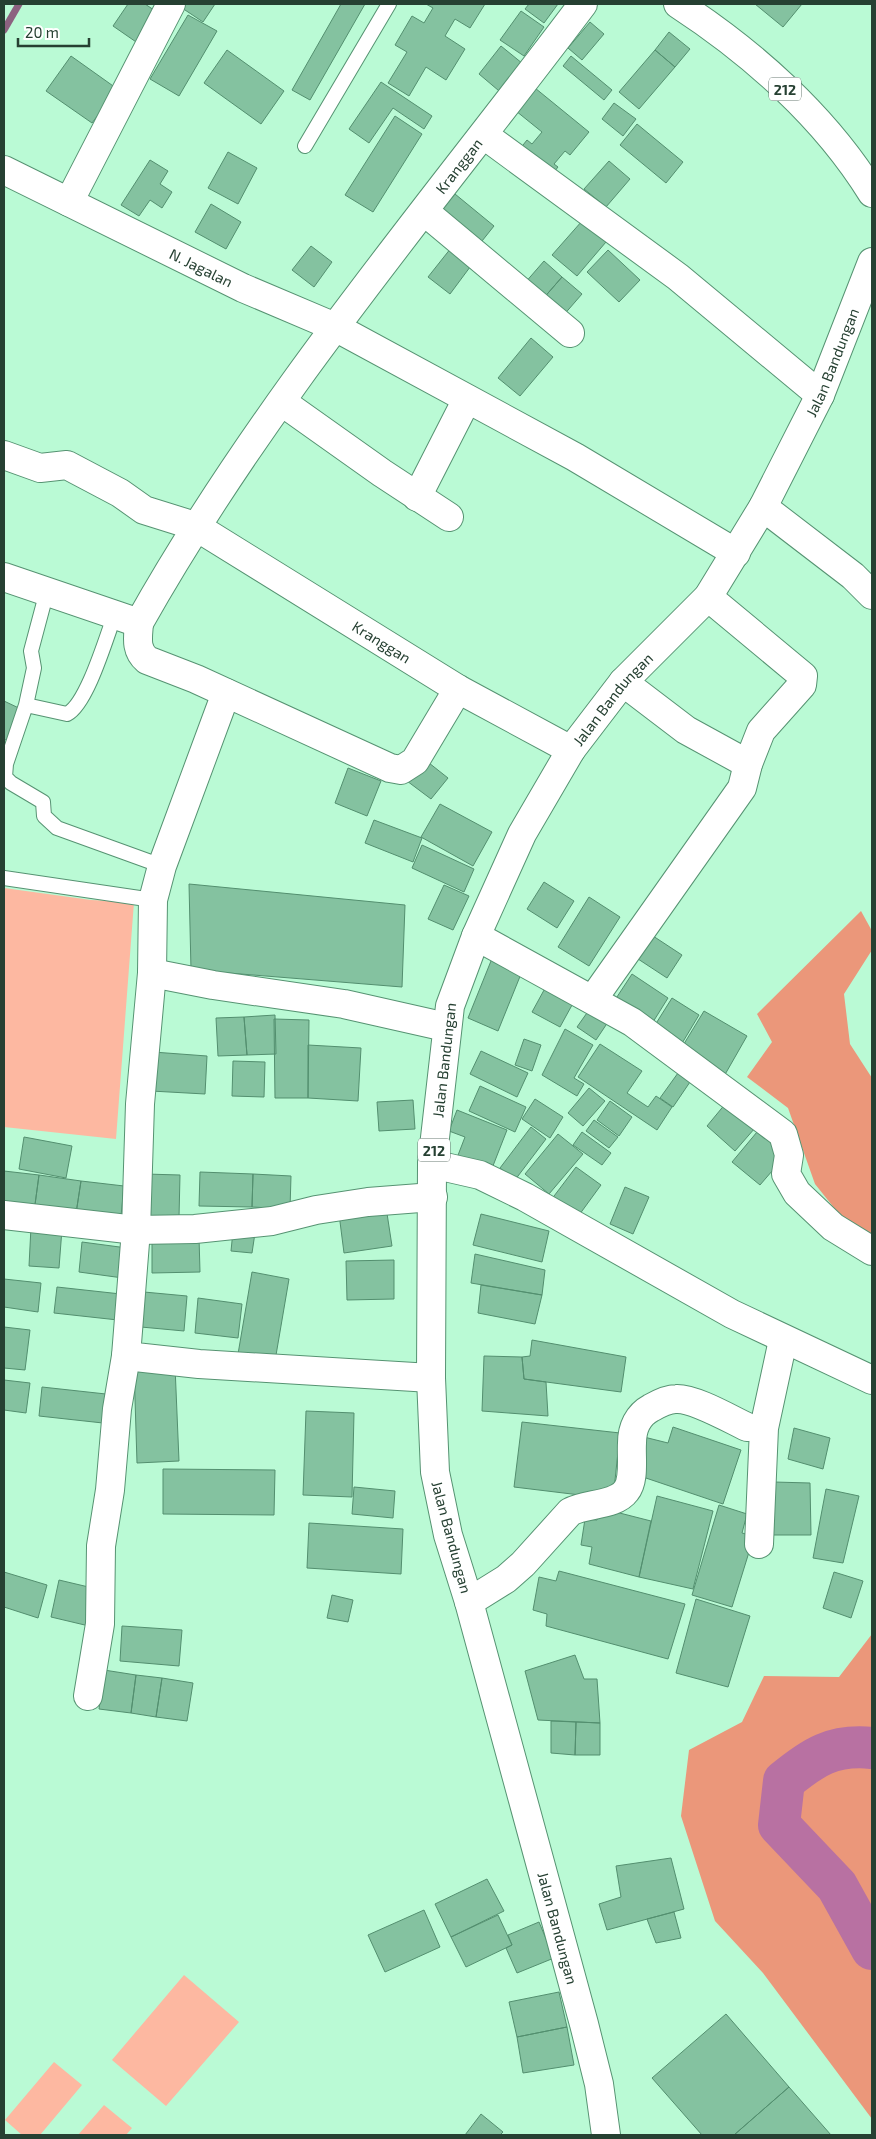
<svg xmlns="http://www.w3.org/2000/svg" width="876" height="2139" font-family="'Exo 2',sans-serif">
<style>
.green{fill:#fdb8a1}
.forest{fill:#eb977a}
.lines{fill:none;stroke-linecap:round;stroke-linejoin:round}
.stream{stroke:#8c6280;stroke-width:7}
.river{stroke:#b871a2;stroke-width:42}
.building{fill:#84c2a0;stroke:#538f6f}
.service-casing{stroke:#569372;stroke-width:16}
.minor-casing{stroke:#569372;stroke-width:30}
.primary-casing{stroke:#569372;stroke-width:30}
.service{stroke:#fff;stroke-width:14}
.minor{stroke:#fff;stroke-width:28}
.primary{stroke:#fff;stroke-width:28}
.labels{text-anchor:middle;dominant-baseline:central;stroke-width:4;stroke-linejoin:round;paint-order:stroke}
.shield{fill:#fff;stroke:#677970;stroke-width:1}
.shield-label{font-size:14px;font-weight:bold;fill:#264032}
.street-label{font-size:15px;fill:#264032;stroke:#fff}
</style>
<rect width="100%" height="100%" fill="#bafad5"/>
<path class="green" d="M4 888 91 900 134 902 116 1139 4 1127Z
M184 1975 239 2022 166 2106 112 2060Z
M54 2062 82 2085 40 2135H22L5 2120Z
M104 2105 132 2128 126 2135H78Z"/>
<path class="forest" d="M861 911 872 931V950L844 994 850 1044 872 1078V1240L847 1224 815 1184 788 1108 747 1077 772 1042 757 1014Z
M872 1634V2119L763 1973 715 1921 681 1816 689 1750 742 1722 764 1676 839 1677Z"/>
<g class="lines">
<path class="stream" d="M4 30 19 4"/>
<path class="river" d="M872 1748C833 1744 813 1757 784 1781L779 1825 837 1886 872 1949"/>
</g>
<path class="building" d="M128 4H145L160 14 139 44 113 26Z
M180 4H215L203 22 179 6Z
M341 4H365L310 100 292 90Z
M426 4H485L470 28 455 19 445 36 465 49 446 80 426 67 409 96 388 83 407 52 395 45 412 16 424 23 433 8Z
M529 4H558L544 23 525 9Z
M755 4H802L783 27Z
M521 11 544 27 524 56 500 40Z
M188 15 217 31 179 96 150 79Z
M590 22 604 34 582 60 568 48Z
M669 32 690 49 675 67 655 50Z
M501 46 528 68 505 96 479 74Z
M227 50 284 91 261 124 204 83Z
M655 50 675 67 639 109 619 92Z
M71 56 116 88 105 120 98 115 92 123 46 91Z
M571 56 612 90 604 100 563 66Z
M381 82 432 116 424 129 393 108 369 143 349 129Z
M535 88 589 132 570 155 565 151 554 164 558 167 547 181 515 155 527 140 532 144 542 132 516 111Z
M614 103 636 119 623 136 602 119Z
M395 116 422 134 373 212 345 195Z
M637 124 683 162 666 183 620 145Z
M228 152 257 168 238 204 208 188Z
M150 160 168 171 160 184 172 192 162 208 150 200 139 216 121 205Z
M609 161 630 179 606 207 584 189Z
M455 194 494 226 478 246 439 213Z
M211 204 241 222 226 249 195 232Z
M582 221 606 242 577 276 552 255Z
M455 243 476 259 450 294 428 277Z
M311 246 332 262 314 287 292 270Z
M608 250 640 280 619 302 587 272Z
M544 261 562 277 542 300 524 284Z
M562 277 582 294 562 317 542 300Z
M531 338 553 357 520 396 498 378Z
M4 701 23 710 8 741 4 739Z
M424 759 448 778 431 799 407 781Z
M348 768 381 781 367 816 335 803Z
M440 804 492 832 473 866 421 837Z
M374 820 422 838 413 862 365 843Z
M422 845 474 869 464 892 412 868Z
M544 882 574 901 557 928 527 909Z
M189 884 405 905 402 987 191 970Z
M444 885 469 896 453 930 428 919Z
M589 897 620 917 589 966 558 947Z
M650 934 682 955 667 978 635 957Z
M493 956 523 969 498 1031 468 1018Z
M632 974 668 998 648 1030 611 1006Z
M549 981 577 996 560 1027 532 1012Z
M672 998 699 1015 678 1050 650 1033Z
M589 1010 608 1022 596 1040 577 1027Z
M704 1011 747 1036 723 1078 679 1052Z
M275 1015 276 1054 247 1055 244 1017Z
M244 1017 247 1055 218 1056 216 1018Z
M274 1019 309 1020 308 1098H275Z
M565 1029 593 1045 574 1078 584 1084 577 1096 542 1075Z
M524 1039 541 1045 532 1071 515 1065Z
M600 1044 642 1071 627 1093 648 1107 656 1096 672 1107 657 1130 578 1077Z
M308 1045 361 1048 358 1101 308 1098Z
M481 1051 528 1073 517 1097 470 1074Z
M153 1052 207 1056 205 1094 151 1091Z
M233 1061 265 1062 264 1097 232 1096Z
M678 1073 690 1082 673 1107 660 1098Z
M480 1086 526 1107 515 1132 469 1111Z
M589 1088 605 1101 583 1126 568 1113Z
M535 1099 563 1117 550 1138 522 1119Z
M413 1100 415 1129 379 1131 377 1102Z
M610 1101 632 1117 619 1136 597 1120Z
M726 1103 755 1128 735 1151 707 1126Z
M457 1110 507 1130 489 1176 455 1163 465 1137 449 1131Z
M594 1120 618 1137 609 1148 586 1131Z
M531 1127 546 1139 515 1180 500 1168Z
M582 1132 611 1153 602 1165 573 1145Z
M757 1132 765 1139 770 1133 785 1156 760 1185 732 1162Z
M558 1134 583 1154 549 1194 525 1174Z
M24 1137 72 1146 66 1178 19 1169Z
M576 1167 601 1185 574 1222 548 1204Z
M4 1171 39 1175 34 1212 4 1208Z
M200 1172 253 1174 252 1207 199 1206Z
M145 1174 180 1175 179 1217 144 1216Z
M253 1174 291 1176 290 1209 252 1207Z
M39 1175 81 1181 75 1220 34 1212Z
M81 1181 124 1186 120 1226 75 1220Z
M625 1187 649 1197 633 1234 610 1224Z
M386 1207 392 1246 344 1253 339 1214Z
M481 1214 549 1231 542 1262 473 1245Z
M31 1227 62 1229 59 1268 29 1266Z
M233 1231 255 1233 252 1253 231 1251Z
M199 1237 200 1272 152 1273V1238Z
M82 1242 127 1248 123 1278 79 1272Z
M475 1254 545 1270 542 1295 471 1283Z
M394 1260V1299L347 1300 346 1261Z
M252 1272 289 1279 275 1361 238 1354Z
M4 1279 41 1283 38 1312 4 1307Z
M481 1285 542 1295 535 1324 478 1313Z
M57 1287 130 1295 127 1321 54 1313Z
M144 1292 187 1296 184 1331 141 1327Z
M198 1298 242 1304 238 1338 195 1333Z
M4 1327 30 1330 25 1370 4 1368Z
M532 1340 626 1357 621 1392 524 1379 522 1357 530 1356Z
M484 1356 522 1357 524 1379 546 1382 548 1416 482 1411Z
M175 1366 179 1461 137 1463 134 1367Z
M4 1380 30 1383 26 1413 4 1410Z
M42 1387 115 1395 112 1424 39 1416Z
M306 1411 354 1413 352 1497 303 1495Z
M522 1422 620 1433 613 1499 514 1487Z
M673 1427 741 1450 723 1504 634 1474 636 1435 668 1443Z
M794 1428 830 1438 823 1469 788 1459Z
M163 1469 275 1470 274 1515 163 1514Z
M774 1482 810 1483 811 1535H773Z
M354 1487 395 1491 393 1518 352 1514Z
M826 1489 859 1496 843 1563 813 1558Z
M657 1496 713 1511 693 1589 639 1577Z
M719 1505 747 1514 742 1533 754 1536 732 1607 692 1595Z
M600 1508 651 1521 639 1577 589 1564 592 1547 581 1545 585 1519 597 1520Z
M309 1523 403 1529 401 1574 307 1568Z
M559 1571 685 1604 668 1659 546 1626 547 1614 533 1610 539 1577 556 1581Z
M4 1572 47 1585 38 1618 4 1607Z
M834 1572 863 1581 851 1618 823 1608Z
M59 1580 97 1589 89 1626 51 1617Z
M332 1595 353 1600 348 1622 327 1618Z
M696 1599 750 1616 728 1687 676 1673Z
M122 1626 182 1630 179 1666 120 1661Z
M575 1655 584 1679H597L600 1723 538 1720 525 1671Z
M104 1670 136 1675 131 1713 99 1709Z
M136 1675 162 1678 156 1717 131 1713Z
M162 1678 193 1683 187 1721 156 1717Z
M551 1721 576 1722 575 1755 551 1753Z
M576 1722 600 1723V1755H575Z
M671 1858 684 1909 607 1930 599 1904 621 1897 616 1866Z
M487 1879 504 1911 451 1937 435 1904Z
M424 1910 440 1947 385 1972 368 1935Z
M674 1912 681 1938 656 1943 647 1919Z
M498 1915 512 1945 466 1967 451 1937Z
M539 1922 554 1958 517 1973 506 1948 512 1945 508 1935Z
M559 1992 567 2027 517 2037 509 2002Z
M726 2014 789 2087 734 2135H702L652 2078Z
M567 2027 574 2065 523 2073 517 2037Z
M789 2087 831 2135H734Z
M481 2114 503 2132 500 2135H465Z"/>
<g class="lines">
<g class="service-casing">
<path id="service" d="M305 146 389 4
M47 591 31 651 34 668 26 705 6 764 5 777 11 783 43 802 44 816 57 828 162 866
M26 705 67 714C87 704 106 638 115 614
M4 878 153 900"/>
</g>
<g class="minor-casing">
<g id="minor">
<path d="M484 135 678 277 820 395"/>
<path id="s1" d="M4 170 243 288 335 327 575 457 736 553"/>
<path d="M69 202 171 4"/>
<path d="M425 212 570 333"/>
<path d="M282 402 382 473 449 517"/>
<path id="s2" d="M4 455 40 468 67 465 120 493 144 510 195 526 458 689 571 750"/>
<path d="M417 497 467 399"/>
<path d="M763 507 853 576 872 595"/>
<path id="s3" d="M4 577 139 623C263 402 431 206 583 4"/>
<path d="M139 623C138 637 135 650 147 660L196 679 390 768 401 770 415 761 458 689"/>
<path d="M623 682 686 730 748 764"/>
<path d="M476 936 632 1022 783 1134 789 1155 786 1174 797 1193 833 1227 872 1251"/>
<path d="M152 973 153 900 162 866 226 693"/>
<path d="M593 999 742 788 748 764 761 731 802 685 803 676 708 597"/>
<path d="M432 1164 480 1175 525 1197 732 1314 872 1380"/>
<path d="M4 1215 136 1230 195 1229 272 1221 316 1210 368 1202 433 1197"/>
<path d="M431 1378 199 1364 126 1356 136 1230 140 1104 152 973 213 985 344 1004 446 1027"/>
<path d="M759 1544 764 1428 783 1340"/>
<path d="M469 1602 506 1579 523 1564 570 1512C586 1503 615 1506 626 1491 635 1480 631 1457 632 1443 632 1428 638 1415 651 1408 658 1404 667 1399 676 1399 694 1398 730 1419 747 1427"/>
<path d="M88 1696 100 1624 101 1546 110 1490 117 1409 126 1356"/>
</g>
</g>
<g class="primary-casing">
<g id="primary">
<path d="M678 4C753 53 825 117 872 193"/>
<path id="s4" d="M606 2135 599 2084 584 2024 469 1602 448 1535 435 1472 431 1378 432 1164 450 1006 476 936 522 834 571 750 623 682 708 597 763 507 820 395 872 262"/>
</g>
</g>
<use href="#service" class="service"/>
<use href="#minor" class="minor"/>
<use href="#primary" class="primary"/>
</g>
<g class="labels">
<g class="shield">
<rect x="769" y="77.5" width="32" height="23" rx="4"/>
<rect x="418" y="1138.5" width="32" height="23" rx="4"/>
</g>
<g class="shield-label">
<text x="785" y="89">212</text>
<text x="434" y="1150">212</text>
</g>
<g class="street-label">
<text stroke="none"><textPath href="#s3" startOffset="701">Kranggan</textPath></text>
<text stroke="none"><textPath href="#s1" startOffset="220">N. Jagalan</textPath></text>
<text stroke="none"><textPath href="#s4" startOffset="1908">Jalan Bandungan</textPath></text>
<text stroke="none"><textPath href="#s2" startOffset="428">Kranggan</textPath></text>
<text stroke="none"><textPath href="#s4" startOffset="1502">Jalan Bandungan</textPath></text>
<text stroke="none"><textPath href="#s4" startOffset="1098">Jalan Bandungan</textPath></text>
<text transform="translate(452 1537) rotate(75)">Jalan Bandungan</text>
<text transform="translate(558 1928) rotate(75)">Jalan Bandungan</text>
</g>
</g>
<rect width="876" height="2139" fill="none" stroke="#264032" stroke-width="10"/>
<path d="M18 38v8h71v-8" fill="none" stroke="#264032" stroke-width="2.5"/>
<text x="25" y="38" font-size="15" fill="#264032" stroke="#ffffff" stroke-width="4" paint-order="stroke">20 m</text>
</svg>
